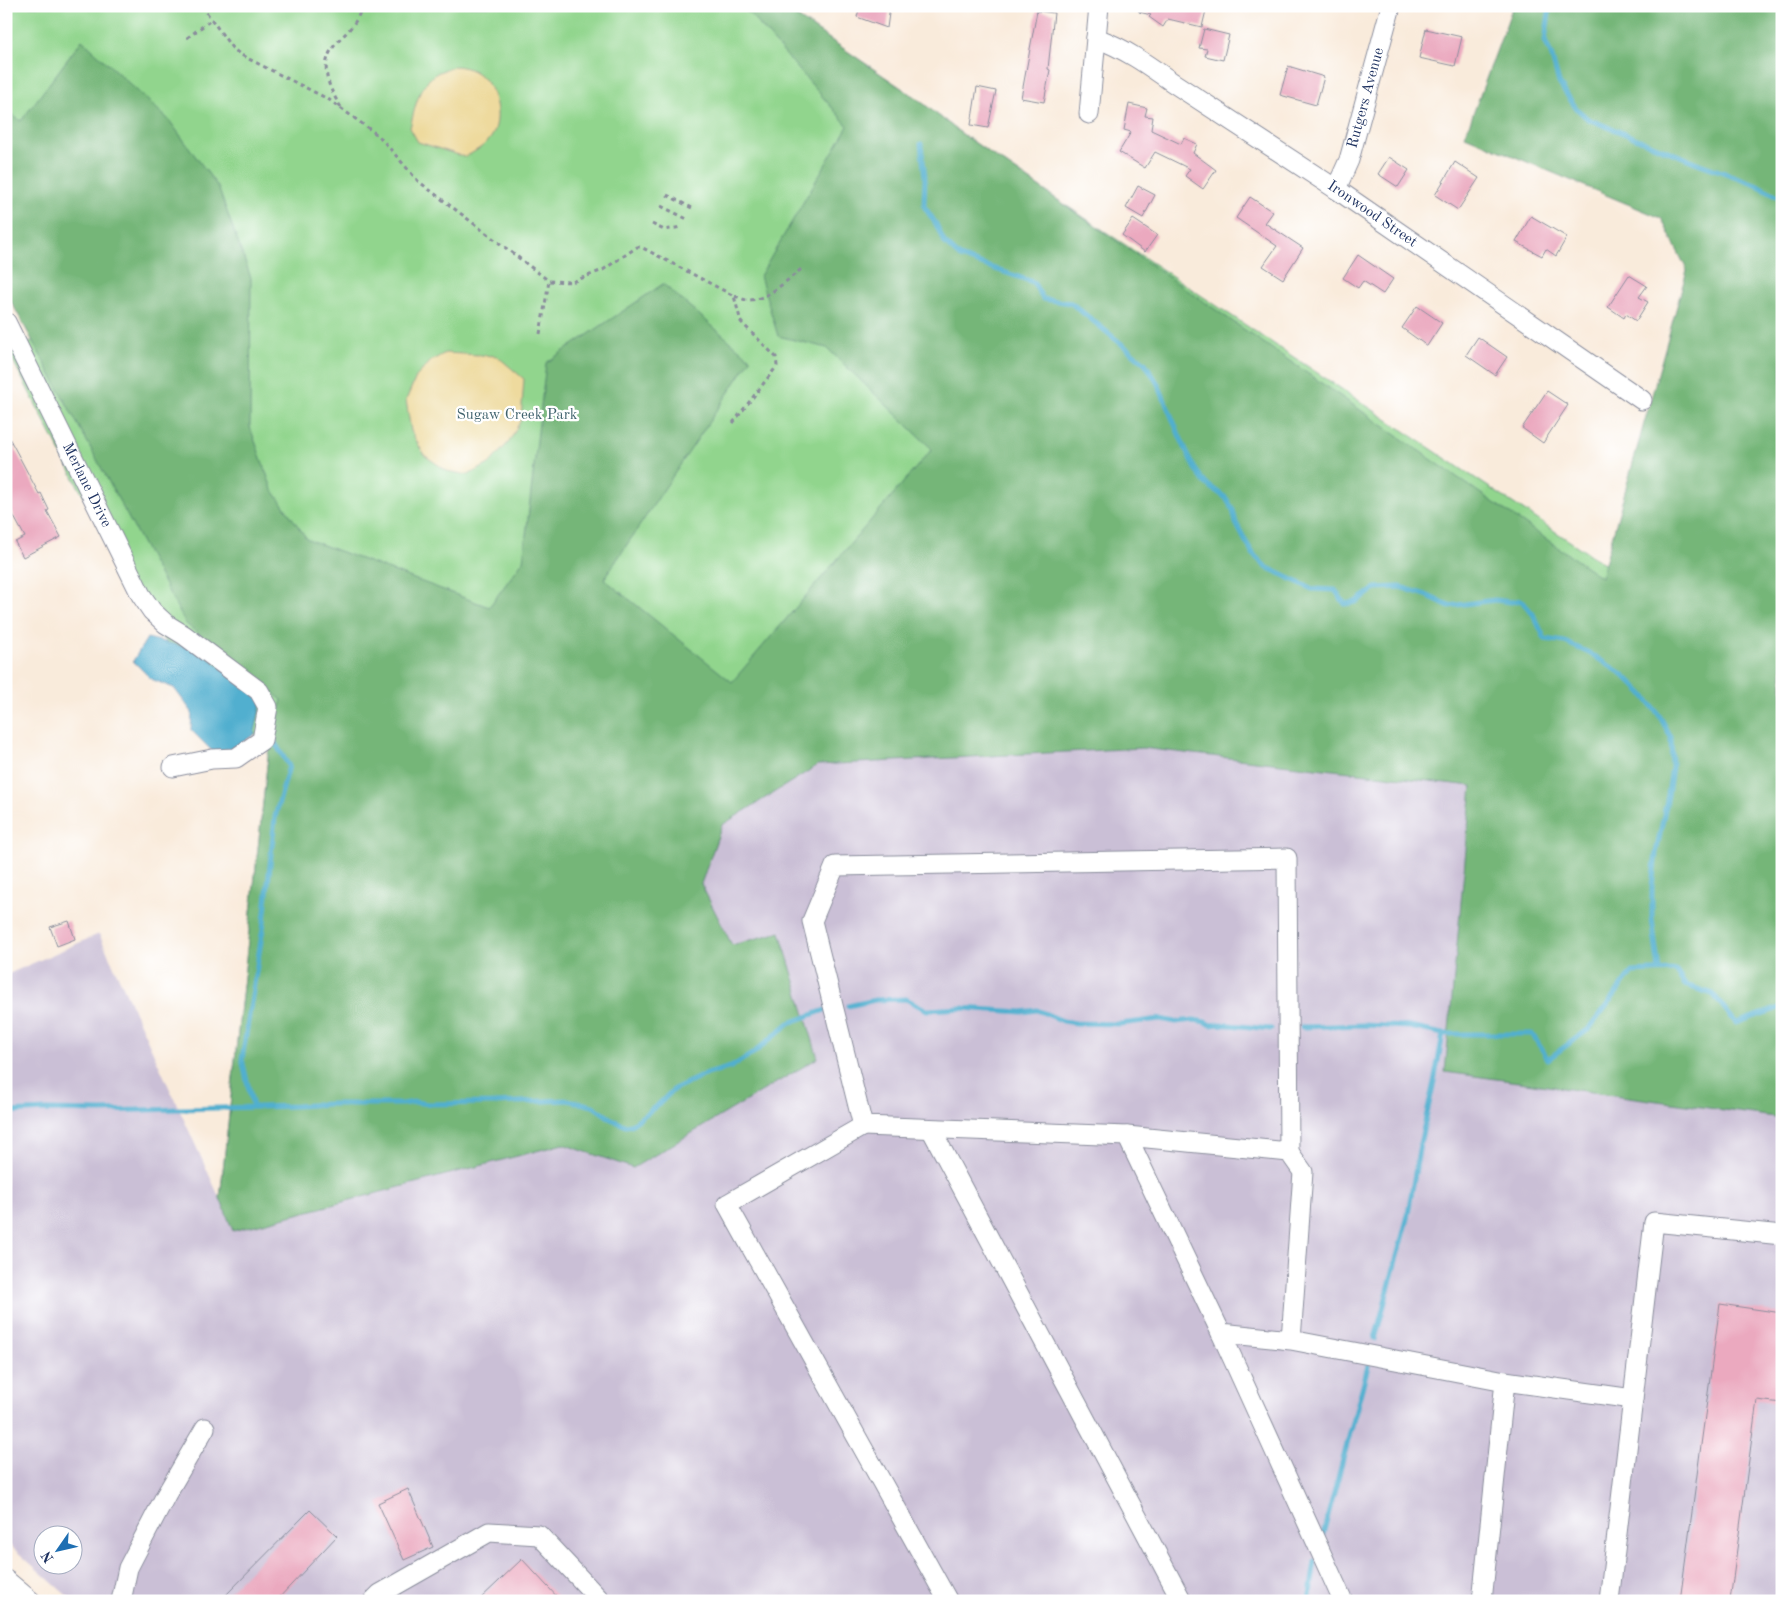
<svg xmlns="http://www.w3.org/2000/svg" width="1788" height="1607" font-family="'Old Standard TT',serif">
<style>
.industrial{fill:#cabfd6;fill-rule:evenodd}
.green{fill:#91d58d;stroke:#568276}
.forest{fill:#74b678;stroke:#48726b}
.sand{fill:#eeda9e;stroke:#84847e}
.water{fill:#51afcf;stroke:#366f96}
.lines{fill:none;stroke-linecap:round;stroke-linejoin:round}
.stream{stroke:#51afcf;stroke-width:5}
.building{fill:#eba9bf}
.minor-casing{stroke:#8a8d9c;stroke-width:21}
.path{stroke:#8a8d9c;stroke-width:3;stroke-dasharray:4 4;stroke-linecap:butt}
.minor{stroke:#fff;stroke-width:19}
.labels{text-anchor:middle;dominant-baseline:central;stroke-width:4.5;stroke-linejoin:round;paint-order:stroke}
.street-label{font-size:15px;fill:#1b2f5e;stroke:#fff}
.park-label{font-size:15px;fill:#3e616c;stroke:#fff}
</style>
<rect width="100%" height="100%" fill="#fff"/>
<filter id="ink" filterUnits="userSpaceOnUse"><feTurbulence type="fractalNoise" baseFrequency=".02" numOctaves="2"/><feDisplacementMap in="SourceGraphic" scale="10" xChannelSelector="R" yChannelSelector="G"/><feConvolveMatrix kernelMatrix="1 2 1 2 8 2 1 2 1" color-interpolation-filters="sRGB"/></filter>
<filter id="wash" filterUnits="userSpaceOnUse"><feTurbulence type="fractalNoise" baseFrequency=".0096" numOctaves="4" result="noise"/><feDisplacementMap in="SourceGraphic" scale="20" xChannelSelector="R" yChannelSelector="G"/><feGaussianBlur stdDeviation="1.12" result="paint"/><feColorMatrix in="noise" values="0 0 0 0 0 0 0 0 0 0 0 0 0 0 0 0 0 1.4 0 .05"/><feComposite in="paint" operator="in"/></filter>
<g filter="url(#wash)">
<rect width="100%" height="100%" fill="#f9ebdb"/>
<path class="industrial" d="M1566 694 1782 1007V1601H73L6 1542V975L99 934 227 1214 726 767ZM42 1534H72V1564H42Z"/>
<path class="green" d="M6 6H781L919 100 958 131 1061 202 1619 574 1782 343 1566 695 726 767 227 1214 220 1198 269 748 151 626 9 353 51 331 6 245Z"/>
<path class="forest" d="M739 6H781L919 100 958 131 1601 577 1687 270 1661 218 1465 136 1513 6H1782V1118L1445 1072 1472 786 1142 748 818 765 722 825 701 884 732 945 780 932 818 1058 633 1168 563 1144 233 1231 220 1198 269 747 282 700 186 624 6 292V111L21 121 82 40 169 120 218 187 251 278 250 427 272 489 307 539 489 607 523 561 546 363 663 284 751 359 604 579 732 682 932 449 827 348 778 336 760 276 848 126 750 14Z"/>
<path class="sand" d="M456 66C462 67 469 68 474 71 495 83 505 119 490 139 483 147 474 152 465 157L418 142 410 128C415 108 418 85 437 73 443 70 450 68 456 66Z
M445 353 497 356 524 379 521 420 509 442 489 464 468 475 447 471 424 455 411 431 406 400 416 377 431 361Z"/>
<path class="water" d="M147 638 199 650 262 700 254 735 218 757 191 730 192 712 174 688 151 679 133 661Z"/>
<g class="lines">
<path class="stream" d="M1550 6 1545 41 1551 54 1559 83 1576 108 1588 119 1700 164 1753 183 1782 198
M921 144 925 177 924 206 936 224 944 242 960 257 1033 282 1043 299 1071 303 1145 363 1158 384 1180 437 1195 469 1205 483 1226 498 1233 510 1236 523 1246 542 1254 555 1266 567 1312 589 1335 590 1345 604 1356 602 1376 588 1400 587 1426 595 1449 606 1495 600 1511 602 1521 600 1533 614 1545 639 1565 642 1589 653 1624 675 1642 693 1659 715 1671 737 1672 767 1668 795 1656 853 1652 886V919L1659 970
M848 1006 875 1000 906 999 927 1010 962 1008 1022 1012 1037 1010 1063 1021 1076 1023 1120 1024 1160 1019 1176 1022 1194 1020 1205 1022 1211 1025 1219 1024 1271 1029
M1302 1027 1363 1025 1410 1027 1443 1034H1532L1548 1059 1589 1029 1632 972 1675 970 1685 985 1713 994 1736 1023 1782 1007
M253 1107 242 1059 264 922 275 817 289 766 275 743
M6 1112 47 1110 101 1111 297 1106 328 1104H403L415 1102 428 1104 495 1103 568 1100 593 1106 613 1120 626 1126 631 1125 659 1104 674 1089 704 1075 731 1067 755 1052 789 1023 825 1010
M1375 1339 1407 1219 1420 1144 1434 1082 1443 1034
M1323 1534 1368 1366
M1309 1601 1315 1562"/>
</g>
<g id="blocks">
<path class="building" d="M860 6H890L887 28 857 17Z
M1139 6H1207L1202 27 1168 19 1163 27 1149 17 1151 15 1139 12Z
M1037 11 1054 13 1048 69 1050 70 1044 102 1021 98Z
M1204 29 1229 35 1223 60 1205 56 1207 49 1199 48Z
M1426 29 1462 37 1455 66 1419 58Z
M1288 66 1324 77 1316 105 1280 95Z
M977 87 996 91 988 128 971 125Z
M1129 104 1147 108 1145 116 1153 117 1151 130 1181 144 1184 138 1197 144 1193 153 1216 170 1203 189 1185 176 1190 169 1155 152 1145 168 1119 152 1131 132 1124 130Z
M1389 157 1409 170 1398 187 1378 174Z
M1455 162 1479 178 1458 210 1435 195Z
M1138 186 1155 195 1143 218 1126 208Z
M1250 197 1273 212 1265 223 1303 248 1283 279 1263 266 1277 246 1236 218Z
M1531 216 1567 237 1556 256 1546 249 1542 256 1516 242Z
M1133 219 1157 235 1145 252 1122 235Z
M1358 255 1393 279 1383 294 1363 281 1358 288 1343 278Z
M1629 275 1647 286 1639 297 1648 302 1636 321 1626 314 1624 318 1608 307Z
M1417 306 1442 323 1427 346 1402 328Z
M1478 337 1507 357 1495 375 1466 355Z
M1547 391 1568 405 1543 443 1522 428Z
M6 432 39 494 41 493 49 510 47 511 61 537 23 557 15 542 25 537 6 502Z
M69 921 75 939 57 946 50 927Z
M1720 1304 1782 1313V1403L1757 1400 1730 1601H1680Z
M408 1489 433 1547 404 1560 378 1503Z
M310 1510 337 1536 276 1601H220Z
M522 1559 561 1601H478Z"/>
</g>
</g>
<g filter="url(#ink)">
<use href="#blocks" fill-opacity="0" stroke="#8a8d9c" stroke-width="1"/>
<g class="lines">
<g class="minor-casing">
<g id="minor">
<path id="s1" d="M1096 38C1124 48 1148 65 1172 82L1336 189 1642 400"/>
<path d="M1089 114 1099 6"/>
<path id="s2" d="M1336 189 1349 160 1391 6"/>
<path id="s3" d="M6 322 141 595 152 611 166 624 184 635 259 691 268 707 262 740 236 758 212 759 173 767"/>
<path d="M863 1126 727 1204 948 1601"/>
<path d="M931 1129 1182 1601"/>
<path d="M1127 1136 863 1126 812 921 835 866 1287 858 1289 1152"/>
<path d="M1221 1333 1343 1601"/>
<path d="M1291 1340 1303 1172 1289 1152 1127 1136 1221 1333 1291 1340 1505 1381"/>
<path d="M6 1580 31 1601"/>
<path d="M121 1601 128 1568 166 1495 205 1428"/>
<path d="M373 1601 380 1594 489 1532 539 1535 601 1601"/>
<path d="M1482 1601 1505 1381 1633 1399"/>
<path d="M1609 1601 1654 1222 1782 1235"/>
</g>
</g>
<path class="path" d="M202 6 232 48 241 55 328 99 379 136 418 181 549 281 572 282 603 270 637 247H641L734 296 741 322 776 357 777 366 733 423
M187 38 211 20
M341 107C328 88 318 63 336 44 348 30 357 24 362 6
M667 195 692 208
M661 206 687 219
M652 224 664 230 682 227
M735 296C738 297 742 299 746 300 766 302 789 278 804 267
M540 334 549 281"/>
<use href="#minor" class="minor"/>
</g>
</g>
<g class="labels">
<g class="street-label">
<text stroke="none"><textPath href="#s2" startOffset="96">Rutgers Avenue</textPath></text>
<text stroke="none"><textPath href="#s1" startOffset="328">Ironwood Street</textPath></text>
<text stroke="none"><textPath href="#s3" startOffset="182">Merlane Drive</textPath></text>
</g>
<g class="park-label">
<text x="517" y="415">Sugaw Creek Park</text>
</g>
</g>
<rect width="1788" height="1607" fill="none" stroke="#fff" stroke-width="25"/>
<g transform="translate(58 1550) rotate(236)"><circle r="24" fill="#ffffff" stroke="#a4acbf"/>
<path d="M0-4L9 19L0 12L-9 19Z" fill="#1f6fb2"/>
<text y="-8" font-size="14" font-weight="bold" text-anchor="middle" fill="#1b2f5e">N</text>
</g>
</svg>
